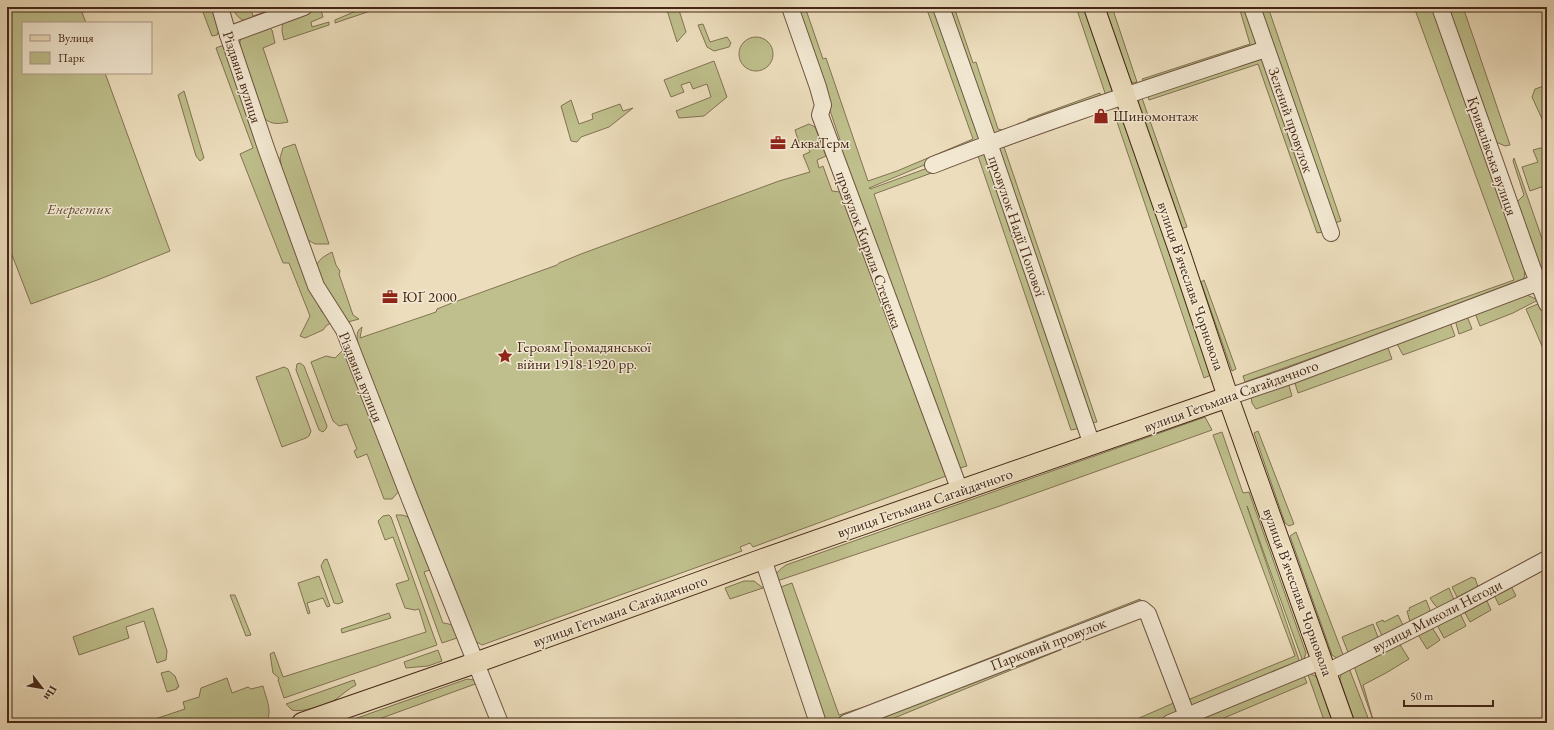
<svg xmlns="http://www.w3.org/2000/svg" width="1554" height="730" viewBox="0 0 1554 730" font-family="'EB Garamond',serif">
<style>
.green{fill:#bebf8c;stroke:#827352}
.lines{fill:none;stroke-linecap:round;stroke-linejoin:round}
.minor-casing{stroke:#6f5440;stroke-width:18}
.major-casing{stroke:#452717;stroke-width:22}
.minor{stroke:#f3e9d3;stroke-width:16}
.major{stroke:#ecddbc;stroke-width:20}
.labels{text-anchor:middle;stroke-width:3;stroke-linejoin:round;paint-order:stroke}
.street-label{font-size:15px;fill:#452717;stroke:#f3e9d3}
.poi-label{font-size:15px;fill:#452717;stroke:#f3e9d3;text-anchor:start}
.park-label{font-size:15px;font-style:italic;fill:#634d34;stroke:#f3e9d3}
</style>
<rect width="100%" height="100%" fill="#ecddbc"/>
<filter id="stains"><feTurbulence type="fractalNoise" baseFrequency=".005" numOctaves="4"/><feColorMatrix values="0 0 0 0 .2 0 0 0 0 .09 0 0 0 0 .02 0 0 0 .5 -.17"/></filter>
<radialGradient id="worn" r=".72"><stop offset=".6" stop-color="#630" stop-opacity="0"/><stop offset="1" stop-color="#630" stop-opacity=".3"/></radialGradient>
<g class="green">
<path d="M7,7H80L86,23H23V73H105L170,251L100,279L31,304L7,242Z"/>
<path d="M201,7H214L219,30L217,35L212,36Z"/>
<path d="M232,7H250L253,16L280,7H291L247,21C238,20 236,14 232,7Z"/>
<path d="M320,7L323,17L311,22L312,27L329,22V25L284,40C282,32 280,26 286,19Z"/>
<path d="M347,7H382L335,23V20L356,11L354,7L348,8Z"/>
<path d="M666,7H678L686,32L677,42Z"/>
<path d="M795,7H805L823,59L826,58L868,181L897,171L973,139L926,7H937L981,136L977,143L869,188L870,189L977,150H985L1081,428L1071,430L978,156L874,194L967,466L960,468L956,466L841,153L842,146Z"/>
<path d="M944,7H954L973,63L976,62L998,129L1002,130L1026,122L1028,119L1100,93L1102,101L992,136Z"/>
<path d="M1076,7H1084L1114,96L1107,99Z"/>
<path d="M1105,7H1112L1137,82L1134,83L1130,81Z"/>
<path d="M1239,7H1248L1258,43L1144,82L1142,79L1250,44Z"/>
<path d="M1256,7H1268L1341,221L1335,223Z"/>
<path d="M1414,7H1434L1525,267L1524,280L1516,285L1245,382L1243,376L1514,280Z"/>
<path d="M1445,7H1463L1510,145L1505,146L1496,142Z"/>
<path d="M703,24L710,42L727,37L731,43L729,47L714,51L707,47L698,25Z"/>
<path d="M270,28L272,30L275,43L263,48L288,122C279,124 271,125 264,118C256,100 234,55 241,38Z"/>
<circle cx="756" cy="54" r="17"/>
<path d="M221,46L224,47L313,294L322,312L332,322L326,326L323,330L305,338L300,336L310,316L289,263H283L240,154L253,148L216,48Z"/>
<path d="M1262,58L1323,232L1317,233L1258,64L1149,100L1147,93Z"/>
<path d="M714,61L727,97L704,116L679,118L676,111L711,97L707,84L693,89L690,82L681,85L684,92L671,97L664,80Z"/>
<path d="M1547,85V119L1543,121L1532,97L1535,89Z"/>
<path d="M184,91L204,158L200,161L196,156L178,95Z"/>
<path d="M1142,98L1187,227L1181,229L1138,105L1139,99Z"/>
<path d="M571,100L579,124L593,119L592,114L620,104L623,111L633,108L609,127L581,137L577,142L571,141L561,106Z"/>
<path d="M1119,105L1211,375L1204,378L1112,107Z"/>
<path d="M1094,114L1004,147L1097,422L1090,423L997,146Z"/>
<path d="M809,124L815,127L826,156L817,160L819,168L823,166L832,191L840,192L845,196L946,476L753,547L750,543L740,547L742,551L482,645L473,640L359,349C358,341 354,332 362,327L360,338L436,312L437,309L452,303L557,265L559,263L581,254L779,181L810,172L803,155L810,152L805,141L799,143L795,130Z"/>
<path d="M295,144L329,244H315L308,240L282,170L280,158L283,148Z"/>
<path d="M1540,148L1547,149V185L1530,191L1522,167L1538,162L1533,150Z"/>
<path d="M1514,158L1547,253V271L1542,270L1537,265L1515,205L1518,201L1524,195L1513,161Z"/>
<path d="M332,252L336,265L340,271L339,274L353,315L359,319L348,322L315,270C318,259 323,257 332,252Z"/>
<path d="M1204,280L1236,369L1232,371L1201,282Z"/>
<path d="M1527,295L1538,300L1513,313L1480,326L1475,313Z"/>
<path d="M1540,303L1547,322V352L1545,353L1526,309Z"/>
<path d="M1467,316L1472,329L1459,334L1455,320Z"/>
<path d="M1450,322L1455,336L1403,355L1396,342Z"/>
<path d="M1387,345L1392,359L1298,393L1294,380Z"/>
<path d="M343,350L400,490L392,499H384L367,454L357,458L354,451L357,449L347,424L339,426L333,421L311,362L326,356L335,358Z"/>
<path d="M300,363L304,366L327,426L326,429L323,432L319,430L296,370L297,364Z"/>
<path d="M284,367L288,369L311,431L309,436L306,438L282,447L256,377Z"/>
<path d="M1288,382L1292,396L1256,409L1252,403L1251,396Z"/>
<path d="M1205,417L1212,430L997,507L774,582C775,573 779,570 786,565Z"/>
<path d="M1258,431L1294,524L1289,526L1285,523L1254,433Z"/>
<path d="M1222,432L1243,493L1249,492L1306,653L1303,662L1247,506L1300,663L1196,707L1189,706L1182,695L1190,699L1295,656L1213,435Z"/>
<path d="M389,515L391,517L437,645L284,698L278,680L279,678L273,673L270,654L274,652L283,677L426,632L419,609L415,610L405,608L396,584L409,580L393,537L385,540L378,521L383,516Z"/>
<path d="M396,515H402L409,517L431,566L430,570L424,572L443,623C454,624 456,628 460,637L442,643Z"/>
<path d="M1296,532L1344,657L1338,659L1332,655L1331,652L1290,536Z"/>
<path d="M327,559L343,602L338,604L334,603L321,566L324,560Z"/>
<path d="M319,576L330,606L327,607L323,598L307,603L310,613L308,614L298,583Z"/>
<path d="M1472,577L1473,578H1475L1479,590L1459,600L1457,597L1452,587Z"/>
<path d="M744,581H754L763,588L730,599L725,588Z"/>
<path d="M792,583L839,715L867,706L1140,599L1142,603L842,721L824,723L778,588Z"/>
<path d="M1510,584L1516,596L1499,605L1493,593Z"/>
<path d="M1449,588L1455,602L1439,609L1434,604L1430,598Z"/>
<path d="M230,595H235L251,635L246,636Z"/>
<path d="M1483,599L1487,601L1491,610L1470,622L1463,609Z"/>
<path d="M1426,600L1430,610L1429,612L1410,622L1407,611L1410,610L1409,608Z"/>
<path d="M153,608L167,651L166,660L157,663L144,621L126,627L129,638L79,655L73,637Z"/>
<path d="M1459,611L1466,626L1444,638L1436,623Z"/>
<path d="M389,613L391,618L342,633L341,629Z"/>
<path d="M1398,615L1403,625L1383,638L1376,623L1383,620L1384,622Z"/>
<path d="M1143,616L882,723H857Z"/>
<path d="M1373,624L1379,640L1349,655L1342,637Z"/>
<path d="M1431,626L1440,640L1427,649L1417,633Z"/>
<path d="M1399,643L1409,659L1386,673L1363,685L1374,723L1354,666Z"/>
<path d="M438,650L442,661L428,666L406,668L404,662Z"/>
<path d="M1349,668L1370,723H1355L1340,680C1340,673 1344,671 1349,668Z"/>
<path d="M169,671L175,676L179,687H177V689L167,692L161,673Z"/>
<path d="M1307,672L1317,677L1333,723H1325Z"/>
<path d="M1303,673L1307,683L1212,723H1183Z"/>
<path d="M227,678L232,693L248,687L251,689L263,686C266,698 273,712 266,723H143L185,709L183,702L199,697L201,688Z"/>
<path d="M467,679L474,680L478,683L368,723H343Z"/>
<path d="M354,680L356,685C348,689 342,695 335,700C326,705 301,713 292,710L286,704Z"/>
<path d="M1178,701L1180,714L1157,723H1128Z"/>
</g>
<g class="lines">
<defs>
<g id="minor">
<path d="M220,7L228,35L266,148L316,286L344,330L410,499L500,723"/>
<path d="M790,7L818,87L823,105L820,115L960,491"/>
<path d="M941,7L989,143L1092,445"/>
<path d="M1252,7L1331,233"/>
<path d="M1440,7L1532,267L1547,304"/>
<path d="M228,35L304,7"/>
<path d="M933,165C1042,122 1154,86 1266,49"/>
<path d="M1228,397L1290,376L1547,279"/>
<path d="M763,559L818,723"/>
<path d="M1327,672L1459,606L1547,559"/>
<path d="M846,723L1142,609L1148,614L1187,716"/>
<path d="M1170,723L1323,660"/>
</g>
<g id="major">
<path d="M1094,7L1181,256L1228,397L1344,723"/>
<path d="M302,723L475,663L763,559L1228,397"/>
</g>
</defs>
<use href="#minor" class="minor-casing"/>
<use href="#major" class="major-casing"/>
<use href="#minor" class="minor"/>
<use href="#major" class="major"/>
</g>
<defs>
<symbol id="shop-bare" viewBox="-9 -9 18 18"><path d="M-5-2.5h2.3a2.7 3.5 0 0 1 5.4 0H5L5.5 6h-11ZM-1.5-2.5h3a1.5 2.3 0 0 0-3 0Z" fill="#8f2418" stroke="#f3e9d3" stroke-width="2.5" paint-order="stroke"/></symbol>
<symbol id="office-bare" viewBox="-9 -9 18 18"><path d="M-6-3h4V-5.5h4V-3h4V5H-6ZM-1-4.5V-3h2v-1.5ZM-6 0V1H6V0Z" fill="#8f2418" stroke="#f3e9d3" stroke-width="2.5" paint-order="stroke"/></symbol>
<symbol id="sight-bare" viewBox="-9 -9 18 18"><path d="M0-6L1.8-2.2L6-1.7L2.9 1.2L3.7 5.4L0 3.3L-3.7 5.4L-2.9 1.2L-6-1.7L-1.8-2.2Z" fill="#8f2418" stroke="#f3e9d3" stroke-width="2.5" paint-order="stroke"/></symbol>
</defs>
<g fill-rule="evenodd">
<use href="#shop-bare" x="1090" y="105" width="22" height="22"/>
<use href="#office-bare" x="767" y="132" width="22" height="22"/>
<use href="#office-bare" x="379" y="286" width="22" height="22"/>
<use href="#sight-bare" x="494" y="345" width="22" height="22"/>
</g>
<g class="labels">
<g class="street-label">
<text transform="translate(242 77) rotate(72)" y="5">Різдвяна вулиця</text>
<text transform="translate(1291 120) rotate(71)" y="5">Зелений провулок</text>
<text transform="translate(1492 156) rotate(71)" y="5">Кривалівська вулиця</text>
<text transform="translate(1017 226) rotate(71)" y="5">провулок Надії Попової</text>
<text transform="translate(869 250) rotate(70)" y="5">провулок Кирила Стеценка</text>
<text transform="translate(1191 286) rotate(71)" y="5">вулиця Вʼячеслава Чорновола</text>
<text transform="translate(361 377) rotate(68)" y="5">Різдвяна вулиця</text>
<text transform="translate(1231 396) rotate(-20)" y="5">вулиця Гетьмана Сагайдачного</text>
<text transform="translate(925 503) rotate(-19)" y="5">вулиця Гетьмана Сагайдачного</text>
<text transform="translate(1298 592) rotate(70)" y="5">вулиця Вʼячеслава Чорновола</text>
<text transform="translate(620 611) rotate(-20)" y="5">вулиця Гетьмана Сагайдачного</text>
<text transform="translate(1437 616) rotate(-27)" y="5">вулиця Миколи Негоди</text>
<text transform="translate(1048 644) rotate(-21)" y="5">Парковий провулок</text>
</g>
<g class="poi-label">
<text x="1113" y="121">Шиномонтаж</text>
<text x="790" y="148">АкваТерм</text>
<text x="402" y="302">ЮҐ 2000</text>
<text x="517" y="352">Героям Громадянської<tspan x="517" dy="17">війни 1918-1920 рр.</tspan></text>
</g>
<g class="park-label">
<text x="79" y="214">Енергетик</text>
</g>
</g>
<rect width="1554" height="730" fill="none" stroke="#ecddbc" stroke-width="24"/>
<rect x="8" y="8" width="1538" height="714" fill="none" stroke="#452717" stroke-width="2"/>
<rect x="12" y="12" width="1530" height="706" fill="none" stroke="#452717"/>
<rect x="22" y="22" width="130" height="52" fill="#f3e9d3" stroke="#ad9b88"/>
<rect x="30" y="35" width="20" height="6" fill="#ecddbc" stroke="#ad9b88"/>
<text x="58" y="42" font-size="12" fill="#452717">Вулиця</text>
<rect x="30" y="52" width="20" height="12" fill="#bebf8c" stroke="#ad9b88"/>
<text x="58" y="62" font-size="12" fill="#452717">Парк</text>
<g transform="translate(42 688) rotate(121)" stroke="#f3e9d3" stroke-width="3" paint-order="stroke">
<path d="M0-3L7 15L0 10L-7 15Z" fill="#452717"/>
<text y="-6" font-size="11" font-weight="bold" text-anchor="middle" fill="#452717">Пн</text>
</g>
<path d="M1404 700v6h89v-6" fill="none" stroke="#452717" stroke-width="2"/>
<text x="1410" y="700" font-size="12" fill="#452717" stroke="#f3e9d3" stroke-width="3" paint-order="stroke">50 m</text>
<rect width="100%" height="100%" filter="url(#stains)"/>
<rect width="100%" height="100%" fill="url(#worn)"/>
</svg>
